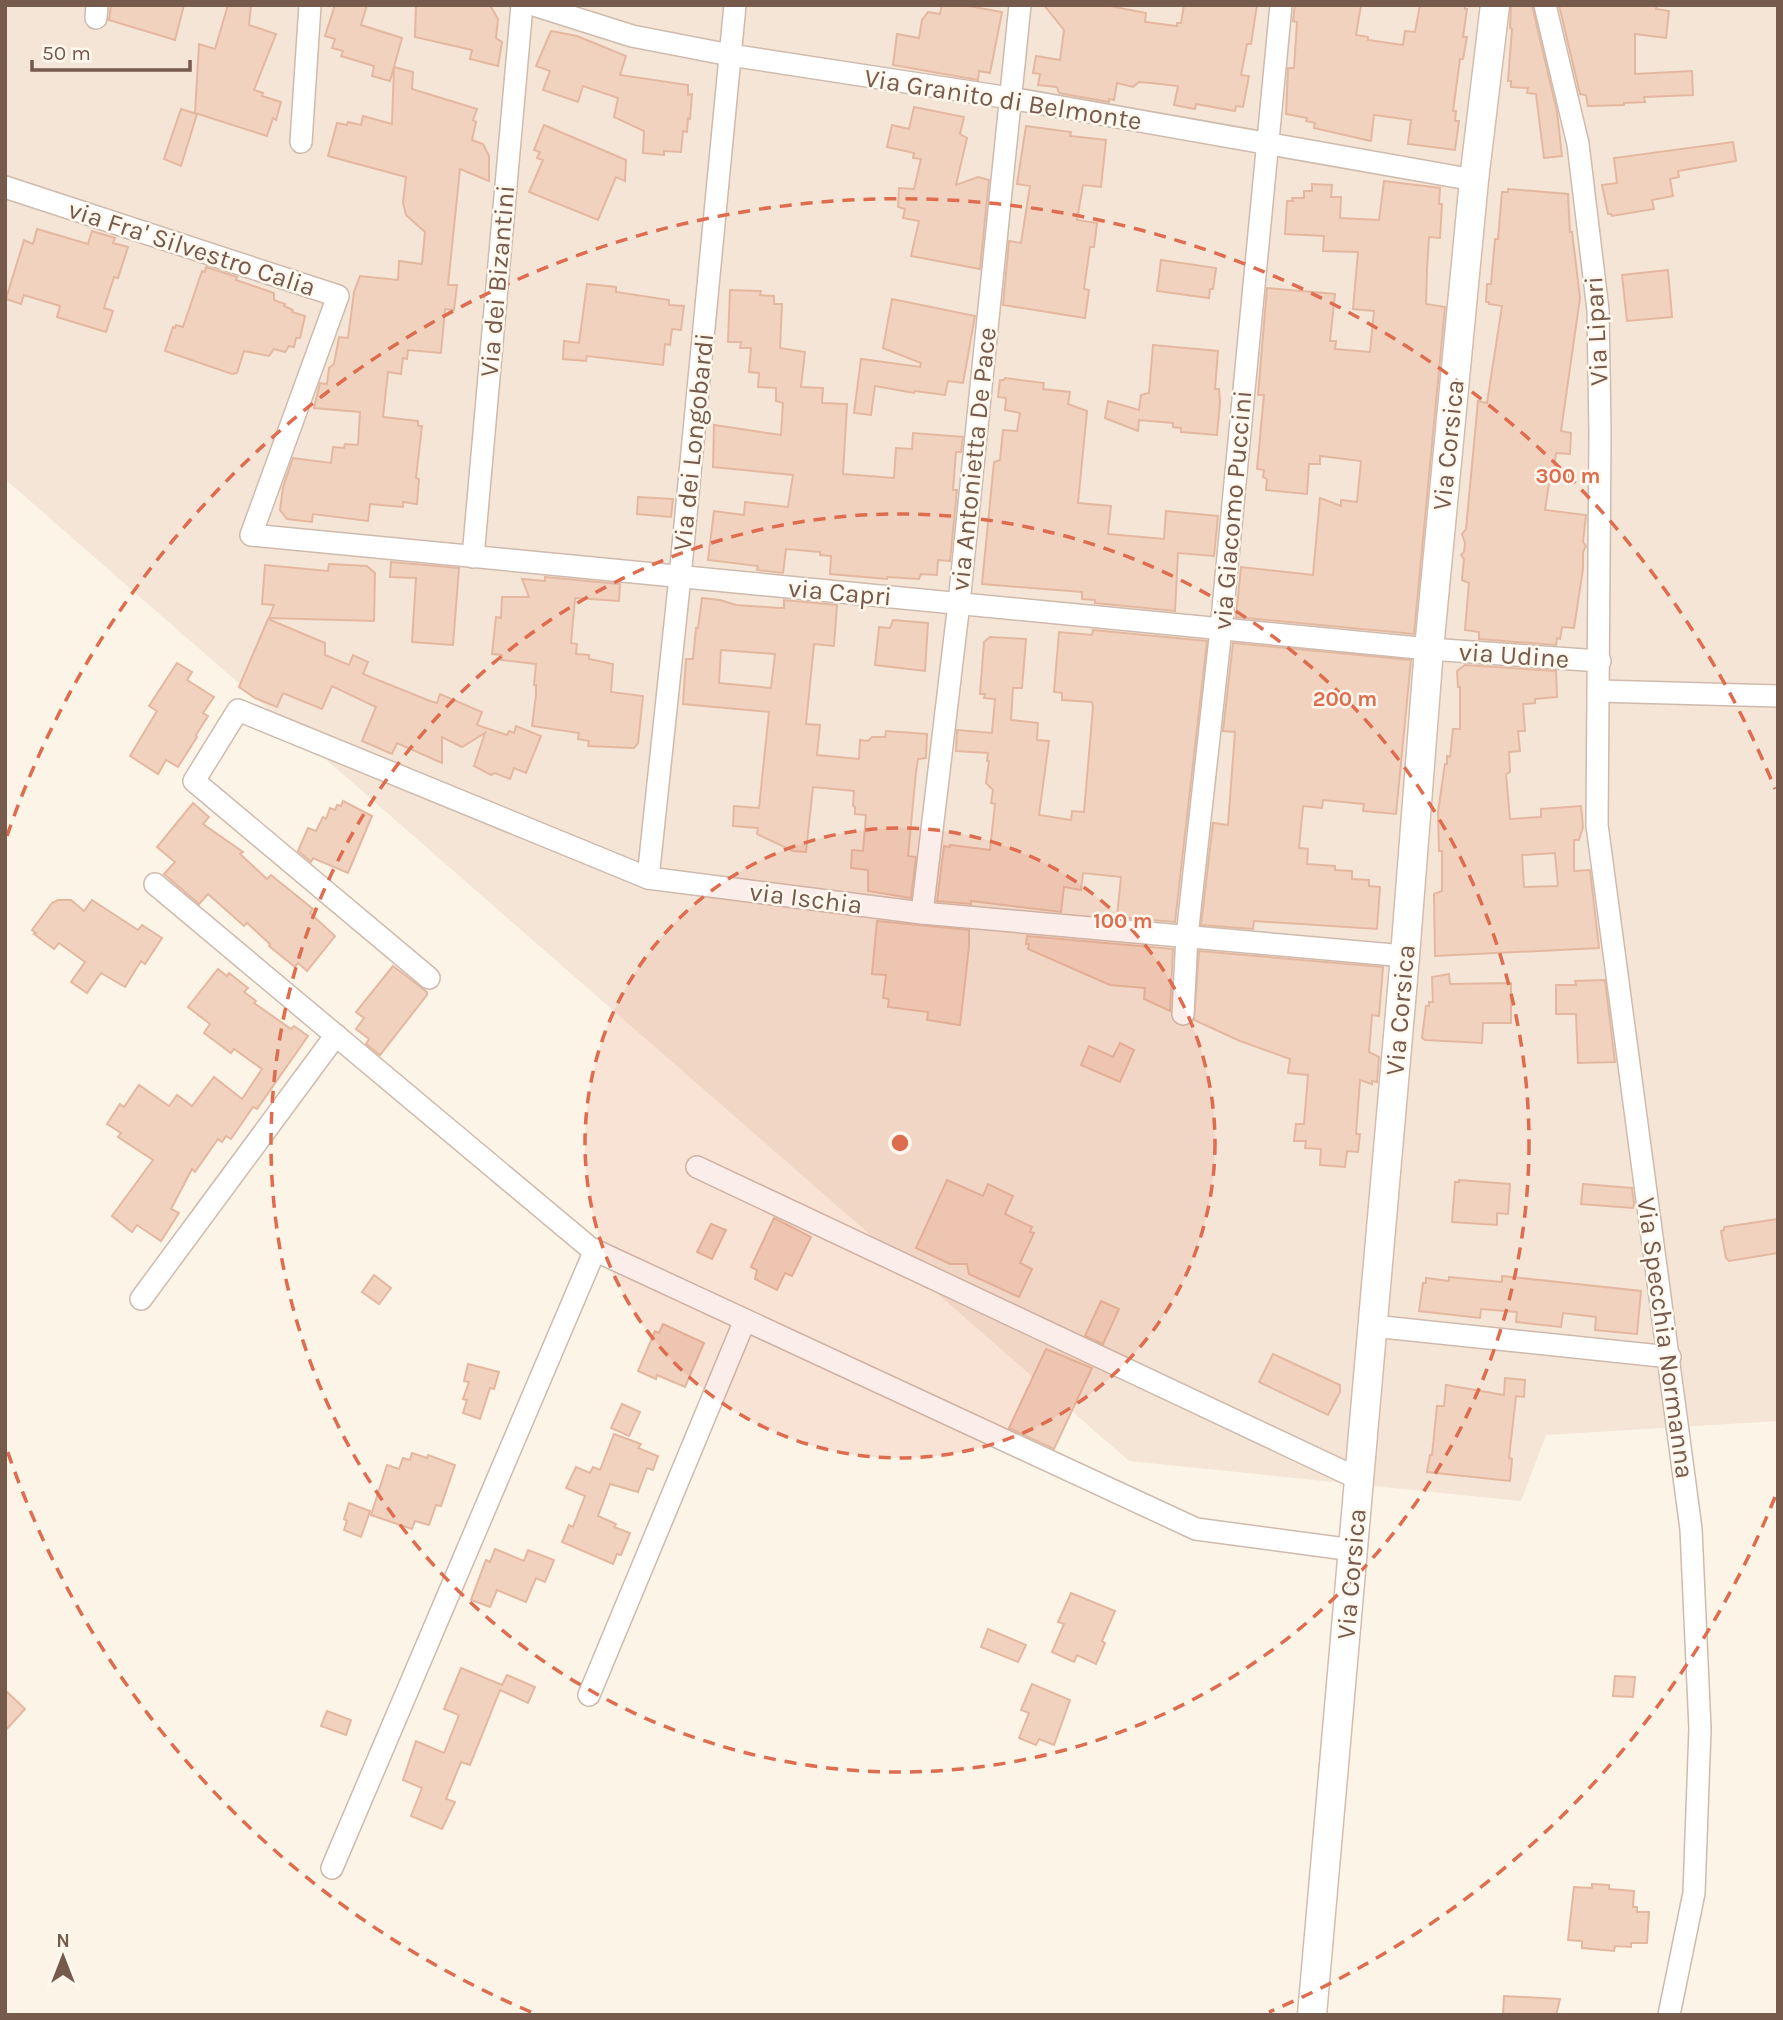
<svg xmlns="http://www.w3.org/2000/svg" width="1783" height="2020" viewBox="0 0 1783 2020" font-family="Karla,sans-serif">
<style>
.residential{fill:#f4e5d6}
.building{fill:#f1d2bf;stroke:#e4b8a0;stroke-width:2;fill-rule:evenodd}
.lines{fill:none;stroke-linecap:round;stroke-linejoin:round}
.minor-casing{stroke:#cebbad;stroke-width:24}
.secondary-casing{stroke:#d3bdae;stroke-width:31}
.minor{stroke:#fff;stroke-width:21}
.secondary{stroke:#fff;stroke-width:28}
.ring{fill:none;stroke:#de6c4f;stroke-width:3.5;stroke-dasharray:12 9}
.labels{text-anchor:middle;stroke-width:5;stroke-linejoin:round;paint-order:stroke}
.street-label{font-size:26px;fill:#765a4c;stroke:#fff8ee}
.centre{fill:#de6c4f;stroke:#fff8ee;stroke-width:3.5}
.ring-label{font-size:21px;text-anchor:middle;font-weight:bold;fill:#de6c4f;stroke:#fff8ee;stroke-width:5;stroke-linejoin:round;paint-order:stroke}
</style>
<rect width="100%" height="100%" fill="#fcf4e7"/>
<path class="residential" d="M5,5H1778V1421L1546,1435L1521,1501L1129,1461L5,479Z"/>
<g class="building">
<path d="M111,5H184L175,40L109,20Z"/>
<path d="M228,5H251L249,25L276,34L254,90L263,93L262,96L281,102L276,120L273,118L267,136L195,113L199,44L215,49Z"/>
<path d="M335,5H367L361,25L402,38L390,81L372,76L374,66L341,56L343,51L332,48L335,39L325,36Z"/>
<path d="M416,5H490L498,19L496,38L502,42L498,66L470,59L472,50L415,37Z"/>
<path d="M942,5H963L1002,12L990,73L979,71L978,80L893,65L897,34L919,38L922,20L928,12L940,14Z"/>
<path d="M1044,5H1105L1146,13L1145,22L1177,26V23H1181L1184,5H1257L1251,44H1247L1241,75L1249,76L1243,107L1236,106L1235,111L1196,104L1195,109L1174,105L1178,86L1151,83L1139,82L1133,87L1117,83L1114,100L1109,99V102L1059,93L1057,87L1038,85L1040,74L1033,73L1036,56L1060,60L1064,30Z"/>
<path d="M1295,5H1361L1356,35L1368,37V40L1403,45L1405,31L1415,32L1420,5H1465V9H1467L1463,37H1467L1463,59H1460L1453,111H1456L1455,121H1459L1455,150L1408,144L1411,120L1374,115L1371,141L1314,128L1315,123L1306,121L1307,118L1286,114L1288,68H1294L1297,22L1293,21Z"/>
<path d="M1511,5H1532L1557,112L1562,156L1544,158L1536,94L1527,93L1528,88L1511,87V81H1508L1512,29L1510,28Z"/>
<path d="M1559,5H1657L1656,9L1669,11L1666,38L1635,34V74L1692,71L1693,95L1644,97L1645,102L1624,103V105L1588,106L1586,95L1580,94Z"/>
<path d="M551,31L577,36L626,56L620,75L688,85V95L692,94L690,119L688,118L687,132L683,131L681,152L664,151V155L643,153L644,131L614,117L618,98L583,86L578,102L543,90L550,71L536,66Z"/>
<path d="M394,67L413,72L412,89L477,109L473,120L476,122L472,140L483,144L489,156V181L460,169L448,285H457L454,310L445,309L441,353L408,350L407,359L403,358L401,374L388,372L383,417L418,421V426H422L416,478L419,479L417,504L403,502V507L370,504L368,521L313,514L312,522L287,519L280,510L283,487L293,458L331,463L333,447L344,448L345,444L358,445L360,412L314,408L320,383L327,384L329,368L334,364L339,337L348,338L354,292L360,276L398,280L399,261L422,264L425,232L406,215L403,203L406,177L328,156L337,123L347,125L348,122L361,125L363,116L392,124Z"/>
<path d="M914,107L964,117L960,134L967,138L956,185L978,177L989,180L980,269L911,256L919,221L903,218L905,209L898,207L899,188L914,189L921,159L913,158L914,153L887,147L892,125L909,129Z"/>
<path d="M181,109L197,114L181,166L164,159Z"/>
<path d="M544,125L626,160L625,181L616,177L598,220L529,192L543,160L537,158L540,152L534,150Z"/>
<path d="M1026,126L1071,132L1070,136L1106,140L1101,187L1083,185L1077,220L1097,223L1094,247H1090L1084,289L1089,290L1085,318L1003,305L1009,241L1021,243L1030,186L1017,184Z"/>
<path d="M1733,142L1736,161L1678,171L1679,177L1670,179L1673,196L1652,200L1654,209L1612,216L1611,214H1608L1602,185L1617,183L1614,158Z"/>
<path d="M1384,181L1440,188L1439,204H1442L1440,238L1429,237L1427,269L1426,304L1445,307L1414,634L1236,617L1241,567L1313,575L1320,498L1341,506V500L1357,502L1361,461L1320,456V464H1309L1307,494L1266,490L1267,479L1263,477L1264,470L1257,469L1264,395H1258L1267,288L1335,294L1330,341H1336L1335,349L1370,352L1374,311L1353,309L1358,252L1323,251L1324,236L1285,234L1287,201H1293L1292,198H1304V191H1312V184L1332,185L1331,197H1341L1340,218L1379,220Z"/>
<path d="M1508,189L1568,194L1570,232H1572L1580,298L1561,431L1571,433L1570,454L1556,453L1554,470H1551L1545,510L1586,515L1583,542L1586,546L1583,552V569L1574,628L1562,627L1560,639L1557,638L1556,645L1479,639V632L1465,630L1469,583L1462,580L1464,559L1461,555L1464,552L1465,543L1462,534L1466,529L1478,401L1487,403L1502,306L1489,304V302H1486L1487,284H1491L1495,239H1498L1502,192H1508Z"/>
<path d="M37,229L88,244L92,231L115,238L113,243L128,247L118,278L114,277L104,308L113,311L106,332L57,317L60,306L24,295L21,304L6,299L24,240L33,244Z"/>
<path d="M1161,260L1216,268L1213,289H1210L1209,298L1157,291Z"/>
<path d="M206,267L237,277L236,280L274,293V300L285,304L284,306L293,310L292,312L305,316L300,338H296L294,347L289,346L285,352L274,349L269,356L244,351L237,373L232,374L165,351L173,327L175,328L176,325L183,327L202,271L205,272Z"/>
<path d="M1668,270L1672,317L1627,321L1622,275Z"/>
<path d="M587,284L616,287V292L669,300V305L684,306L681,330L672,329L670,345L665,344L663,365L587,356L586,361L563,359L564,341L579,343Z"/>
<path d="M730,290L761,291L760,295L774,296V304H782L780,348L805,352L801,387L823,388L822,403L847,404L843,474L894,478L896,448L912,449L913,433L963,437L961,452H956L953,490H957L950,561L938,560L937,575L921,574L919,579L887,577V579L830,574L831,556L820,555V552L786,549L783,573L757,570L758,566L708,560L714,511L744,515L745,502L788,507L793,475L713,467L714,425L781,435L783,403L776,401V388L758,387L759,373L749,372L751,348H740L741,342H728Z"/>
<path d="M892,299L975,316L963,383L948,381L945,395L915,391L914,393L875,386L871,415L854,413L861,359L920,367L921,363L883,348Z"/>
<path d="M1153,345L1218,351L1215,389H1219L1220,402L1217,435L1181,432V428L1173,427V423L1139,420L1138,431L1105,418L1108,401L1139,410L1141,395L1149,393Z"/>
<path d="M1005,378L1044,383L1043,389L1070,392L1068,404L1087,411L1078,503L1111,506L1108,534L1164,539L1166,511L1218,516L1214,556L1178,553L1175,611L1095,603V600L1082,599V592L982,584L994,462L1000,460L1003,430L1017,431L1020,413L1005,410L1006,398L998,397L1000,380H1004Z"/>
<path d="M638,497L673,499L671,517L637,514Z"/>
<path d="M391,562L459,568L453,645L412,642L416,578L390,577Z"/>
<path d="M329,564L367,566L375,573L374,621L269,618L274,605L262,604L265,565L328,571Z"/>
<path d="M545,577L620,584L619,601L575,598L571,643L577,644L576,654L589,655V659L613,664L611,692L643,696L638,743L634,748L588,746L589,741L578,739L579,733L532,726L536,695V685H534L536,664L501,660L502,655L492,654L496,617L501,618L502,597H529L522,579L545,581Z"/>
<path d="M702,598L720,600L736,605L779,608H784V600L837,605L834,646L814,644L806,724L820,725L817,755L859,759L860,740L868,741L872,737H885L886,731L927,734L926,758L918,759L916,772L908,856L916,857L911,898L868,891V870L851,868L852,850L863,851L866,815L855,814V807L853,806L854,791L813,787L806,852L793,851L757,834L758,828L733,826L734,806L759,808L769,712L683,704L686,659H693L696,628H698ZM721,650L775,654L771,688L719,683Z"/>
<path d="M268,619L325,643V655L349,665L353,655L368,662L363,674L430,701L437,703L440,694L482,712L477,725L507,735L509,731L514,733L516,726L541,736L526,773L514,768L510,779L495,773L491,775L474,766L485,733L462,747L442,737V763L397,743L392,754L362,741L376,707L332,686L322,709L283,693L277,707L255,698L239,687Z"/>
<path d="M893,620L928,623L925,671L875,665L879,627L890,628Z"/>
<path d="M1093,630L1207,641L1175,922L1117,917L1121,877L1083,873L1081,890L1064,887L1061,912L971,901V904L937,901L944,846L950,847V845L990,850L995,804L991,803L993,790L986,783L989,761H987L988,753L956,751L957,730L992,733L995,699L984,698L985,694H980L984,642L990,637L1026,639L1022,688H1013L1011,720L1038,723L1037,740L1049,741L1039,815L1071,820L1072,811L1084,812L1093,707L1092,702L1062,700V693L1054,692L1059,632L1092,635Z"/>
<path d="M1233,643L1411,660L1396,814L1363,811L1364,804L1323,800L1322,808L1303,806L1299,848L1308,849L1307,864L1335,866V870L1352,871V879L1369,880V886L1380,887L1377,929L1254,921L1253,929L1201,925L1213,823L1228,825L1235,732L1223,731Z"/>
<path d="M177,663L192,672L187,680L214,697L203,713L208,716L196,735L197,737L178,767L166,760L158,774L130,756L157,711L149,706Z"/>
<path d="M1465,665L1556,671L1557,697L1535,699V703L1523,704L1525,731H1518L1520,751L1509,752L1510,772L1506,774L1510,819L1541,817V809L1581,806L1583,827L1579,840H1574V871L1590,870L1599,948L1435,956L1434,894L1442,891V851H1439L1438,812L1445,764H1447V756L1450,757L1453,729H1460V687H1458L1457,671ZM1555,853L1558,886L1524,887L1522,855Z"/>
<path d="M343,801L372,816L348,873L313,858L311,862L298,851L308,828L316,831L323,817L326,819L330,808L335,810L337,805L341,806Z"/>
<path d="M193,803L209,817L203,824L243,852L240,854L267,879L271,875L313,909L310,913L335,936L307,971L298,963L295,967L269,946L270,944L247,923L244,926L208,894L199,904L164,874L175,862L157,847Z"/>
<path d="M58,900H71L84,911L92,900L138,930L142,925L162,938L145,964L141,961L125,987L101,973L87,993L71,982L85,962L59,943L54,949L34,934L36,933L32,930L52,903Z"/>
<path d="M877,921L969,930V947L960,1025L927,1020L928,1012L888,1007L889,999L883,998L886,975L872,974Z"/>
<path d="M1027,936L1173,949L1170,1011L1144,999L1145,988L1110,985L1028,949L1029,944H1026Z"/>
<path d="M1199,951L1383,967L1379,1016L1372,1015L1369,1052L1379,1057L1377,1082L1372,1081V1084L1360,1080L1356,1134H1360L1358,1152L1347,1151L1345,1167L1320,1165L1321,1149L1305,1148L1306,1141H1294L1296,1124H1304L1308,1075L1288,1073L1290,1059L1240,1041L1194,1020Z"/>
<path d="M393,966L427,992V995L380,1055L366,1044L369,1039L356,1029L364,1018L356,1012Z"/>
<path d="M218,969L227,976L229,973L248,988L244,992L256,1001L254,1003L291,1029L294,1026L308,1036L257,1109L253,1107L231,1139L226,1136L222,1142L218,1139L195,1172L192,1169L171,1209L179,1213L161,1241L137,1225L132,1232L112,1216L153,1160L118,1137L121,1133L107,1124L120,1104L124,1107L139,1085L169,1106L177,1095L192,1106L214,1077L242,1099L262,1069L234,1049L231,1053L204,1033L210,1024L188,1007Z"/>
<path d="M1449,974L1450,984L1511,983V1023H1483L1482,1043L1425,1040L1422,1038L1426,1006H1429V1002H1433L1432,977Z"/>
<path d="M1605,980L1615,1062L1578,1063L1576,1014H1556V985H1576L1575,981Z"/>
<path d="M1120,1043L1134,1050L1120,1082L1081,1065L1089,1046L1113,1057Z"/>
<path d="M947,1180L983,1196L988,1184L1013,1196L1005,1214L1032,1227L1030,1232L1034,1233L1020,1263L1032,1269L1019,1297L969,1274L967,1264H950L916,1248Z"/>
<path d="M1459,1180L1510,1184L1508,1214L1497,1213V1225L1452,1222L1455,1182H1459Z"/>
<path d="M1583,1184L1632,1188L1634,1204L1633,1208L1581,1204Z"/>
<path d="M774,1218L811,1237L792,1276L785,1273L777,1290L755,1279L757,1270L751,1267Z"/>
<path d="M1778,1219V1253L1729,1261L1726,1258L1721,1231L1724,1230V1227Z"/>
<path d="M711,1224L726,1230L712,1259L697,1252Z"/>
<path d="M374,1275L391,1288L379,1304L362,1292Z"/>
<path d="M1502,1276L1641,1291L1637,1334L1595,1330L1596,1317L1563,1313L1561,1327L1516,1322L1517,1312L1481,1309L1480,1318L1419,1311L1423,1283H1426V1278L1449,1281V1277L1502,1282Z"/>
<path d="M1101,1301L1119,1309L1103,1344L1085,1336Z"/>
<path d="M663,1324L704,1343L685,1387L657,1375L656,1379L638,1371L655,1331L659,1333Z"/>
<path d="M1046,1349L1092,1368L1054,1449L1009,1428Z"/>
<path d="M1273,1354L1340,1385V1392L1328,1415L1259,1382Z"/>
<path d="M468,1364L499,1372L494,1389L490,1388L480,1419L463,1413L467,1400L463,1399L469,1382L464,1381Z"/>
<path d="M1505,1378L1525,1380L1524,1397L1516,1396L1509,1458L1512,1459L1510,1481L1427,1472L1430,1455H1432L1437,1406H1444L1446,1385L1504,1395Z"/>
<path d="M622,1404L640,1412L629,1436L611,1428Z"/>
<path d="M614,1434L641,1444L638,1448L658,1456L653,1470L647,1468L638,1492L610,1484L598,1516L616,1524L614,1527L630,1533L621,1555L617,1554L613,1564L562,1542L569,1525L573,1527L585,1496L566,1488L576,1467L590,1473L593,1467L600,1470Z"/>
<path d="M412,1453L427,1458L428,1455L455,1465L441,1506L436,1505L429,1525L415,1521L412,1529L371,1515L387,1465L399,1469L403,1458L410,1460Z"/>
<path d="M349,1503L370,1511L361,1537L344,1530L347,1521L344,1519Z"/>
<path d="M495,1549L524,1561L528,1550L554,1560L545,1582L536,1578L526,1602L497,1590L490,1607L471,1600L486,1560L490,1562Z"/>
<path d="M1071,1593L1115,1611L1102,1641L1105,1643L1096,1664L1077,1655L1074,1662L1052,1652L1064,1624L1058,1622Z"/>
<path d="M988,1629L1026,1645L1018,1662L981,1647Z"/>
<path d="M461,1668L502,1685L507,1675L535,1687L528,1703L500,1690L470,1765L461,1762L446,1799L455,1802L442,1829L411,1816L422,1788L403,1780L416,1741L444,1753L459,1715L444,1709Z"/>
<path d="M1615,1676L1635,1677L1633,1697L1613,1696Z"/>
<path d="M1032,1684L1070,1700L1054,1745L1039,1739L1036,1745L1019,1738L1029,1713L1021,1710Z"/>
<path d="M5,1690L25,1709L5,1731Z"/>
<path d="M327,1711L351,1720L346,1735L321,1726Z"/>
<path d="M1592,1884L1609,1885V1889L1634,1891L1633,1907H1637V1912H1649L1647,1943H1631V1947L1615,1946L1614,1951L1582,1948V1941L1568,1940L1574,1887L1592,1888Z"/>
<path d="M1504,1996L1560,1999L1556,2015H1503Z"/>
</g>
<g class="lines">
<defs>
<g id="minor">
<path d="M534,5L632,36L730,55L1010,98L1474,180"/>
<path d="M1545,5L1578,144L1598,310L1600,432L1597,825L1691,1529L1700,1729L1694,1893L1669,2015"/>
<path d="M96,18L97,5"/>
<path d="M301,142L310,5"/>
<path d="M5,187L338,296L251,535L1429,649L1600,661"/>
<path d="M473,557L522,5"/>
<path d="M1599,691L1778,696"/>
<path d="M648,878L680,577L735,5"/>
<path d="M155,884L590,1248L1196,1529L1353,1550"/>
<path d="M922,913L959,603L1020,5"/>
<path d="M429,978L194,781L238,710L648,878L922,913L1405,956"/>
<path d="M1183,1014L1187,936L1221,629L1281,5"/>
<path d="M697,1167L1359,1479"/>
<path d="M141,1299L336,1035"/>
<path d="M1373,1326L1670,1357"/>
<path d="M589,1695L745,1320"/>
<path d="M332,1868L595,1250"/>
</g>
<path id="secondary" d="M1312,2015L1405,956L1429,649L1474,180L1495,5"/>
</defs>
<use href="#minor" class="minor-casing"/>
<use href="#secondary" class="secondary-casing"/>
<use href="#minor" class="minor"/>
<use href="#secondary" class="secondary"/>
</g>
<circle cx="900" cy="1143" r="315" fill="#de6c4f" fill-opacity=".12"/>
<g class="ring">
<circle cx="900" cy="1143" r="315"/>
<circle cx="900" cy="1143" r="629"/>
<path d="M1775 1497A944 944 0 0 1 1269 2012M531 2012A944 944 0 0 1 7 1450M7 836A944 944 0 0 1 1775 789"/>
</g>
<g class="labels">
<g class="street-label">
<text transform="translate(1003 99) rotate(9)" y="9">Via Granito di Belmonte</text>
<text transform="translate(192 248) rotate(18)" y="9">via Fra' Silvestro Calia</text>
<text transform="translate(497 281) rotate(-85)" y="9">Via dei Bizantini</text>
<text transform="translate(1596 331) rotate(-93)" y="9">Via Lipari</text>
<text transform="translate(693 442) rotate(-84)" y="9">Via dei Longobardi</text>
<text transform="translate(1448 445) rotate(-84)" y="9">Via Corsica</text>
<text transform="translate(973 459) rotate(-84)" y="9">via Antonietta De Pace</text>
<text transform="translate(1232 510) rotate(-85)" y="9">via Giacomo Puccini</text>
<text transform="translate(840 592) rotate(5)" y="9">via Capri</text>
<text transform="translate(1514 655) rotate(4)" y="9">via Udine</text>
<text transform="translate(806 898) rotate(7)" y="9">via Ischia</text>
<text transform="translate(1400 1010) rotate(-85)" y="9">Via Corsica</text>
<text transform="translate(1666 1338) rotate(82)" y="9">Via Specchia Normanna</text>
<text transform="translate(1351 1574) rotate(-85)" y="9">Via Corsica</text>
</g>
</g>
<circle cx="900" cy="1143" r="10" class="centre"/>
<g class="ring-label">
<text x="1568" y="483">300 m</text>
<text x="1345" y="706">200 m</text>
<text x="1123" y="928">100 m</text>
</g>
<rect width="1783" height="2020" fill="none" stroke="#765a4c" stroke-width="14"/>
<g transform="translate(63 1957)" stroke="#fff8ee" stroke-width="5" paint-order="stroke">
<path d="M0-5L12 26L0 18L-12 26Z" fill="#765a4c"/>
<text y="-10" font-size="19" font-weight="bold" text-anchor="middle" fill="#765a4c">N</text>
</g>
<path d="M32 60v10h158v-10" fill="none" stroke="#765a4c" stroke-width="3.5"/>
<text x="42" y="60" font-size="21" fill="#765a4c" stroke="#fff8ee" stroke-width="5" paint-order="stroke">50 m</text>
</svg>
